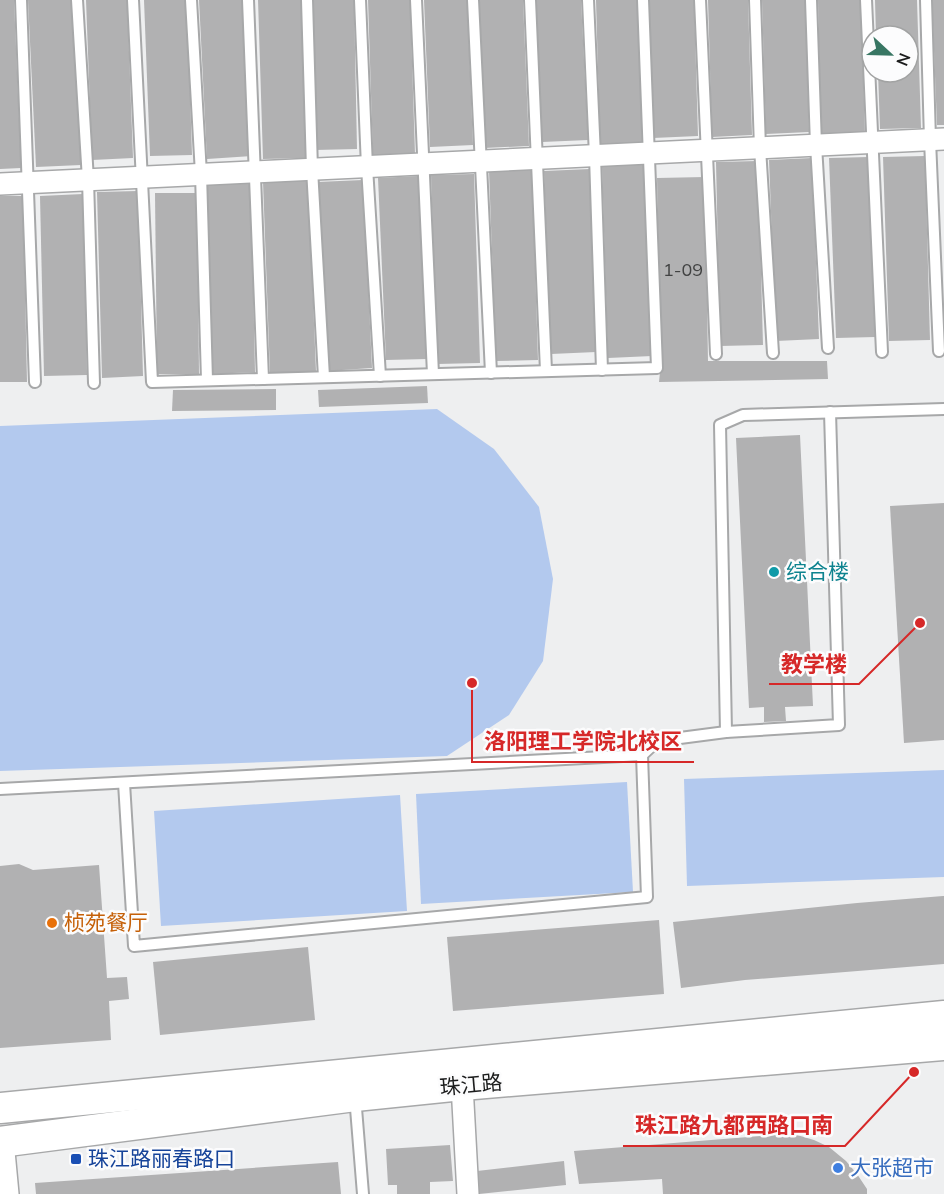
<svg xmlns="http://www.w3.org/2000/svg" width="944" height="1194" viewBox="0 0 944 1194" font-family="Mulish,'Noto Sans SC',sans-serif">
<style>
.green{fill:#b3c9ee}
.building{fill:#b1b1b2}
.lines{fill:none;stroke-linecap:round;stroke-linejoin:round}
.service-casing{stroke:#a7a8a9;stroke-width:14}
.minor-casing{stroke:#a7a8a9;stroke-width:24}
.secondary-casing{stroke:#a7a8a9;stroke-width:33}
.service{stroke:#fff;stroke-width:10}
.minor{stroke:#fff;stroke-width:21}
.secondary{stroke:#fff;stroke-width:30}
.culture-dot{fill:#0f9aa8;stroke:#fcfcfd;stroke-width:2}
.food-dot{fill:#e8710a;stroke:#fcfcfd;stroke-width:2}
.transit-dot{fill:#1a4fb4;stroke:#fcfcfd;stroke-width:2}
.shop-dot{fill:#3f7fe0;stroke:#fcfcfd;stroke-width:2}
.labels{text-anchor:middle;stroke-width:5;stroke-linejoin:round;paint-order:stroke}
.number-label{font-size:18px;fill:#414242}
.culture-label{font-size:21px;fill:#0d838f;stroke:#fcfcfd;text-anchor:start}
.food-label{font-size:21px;fill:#c56008;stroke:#fcfcfd;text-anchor:start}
.street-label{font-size:21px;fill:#1c1d1d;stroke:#fcfcfd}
.transit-label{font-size:21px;fill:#164399;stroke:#fcfcfd;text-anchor:start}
.shop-label{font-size:21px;fill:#366cbe;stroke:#fcfcfd;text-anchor:start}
.leader{fill:none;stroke:#d62828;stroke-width:2}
.callout-dot{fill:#d62828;stroke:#fcfcfd;stroke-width:2}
.callout-label{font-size:22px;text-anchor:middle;font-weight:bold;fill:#d62828;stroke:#fcfcfd;stroke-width:5;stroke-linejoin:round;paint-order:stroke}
</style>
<rect width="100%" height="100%" fill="#eeeff0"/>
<g class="green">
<path d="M437,409L494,449L539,507L553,579L543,661L509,715L447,756L0,771V426Z"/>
<path d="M944,770V877L687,886L684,779Z"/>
<path d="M627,782L633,892L421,904L416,794Z"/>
<path d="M400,795L407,911L161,926L154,811Z"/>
</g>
<g class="building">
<path d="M0,0H14L21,168L0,169Z"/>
<path d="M28,0H73L81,165L36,167Z"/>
<path d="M86,0H127L133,158L92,160Z"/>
<path d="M144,0H187L192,155L150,156Z"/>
<path d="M199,0H244L252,156L207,159Z"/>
<path d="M258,0H302L307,158L263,159Z"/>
<path d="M312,0H354L357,149L315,150Z"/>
<path d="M368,0H410L415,154L373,156Z"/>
<path d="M424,0H467L473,145L430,147Z"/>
<path d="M477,0H523L529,146L484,148Z"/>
<path d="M536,0H581L588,140L542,142Z"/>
<path d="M596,0H638L642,143L600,144Z"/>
<path d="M648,0H694L698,136L653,138Z"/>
<path d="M708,0H748L752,135L712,137Z"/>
<path d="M762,0H805L809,132L766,134Z"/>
<path d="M818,0H861L865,135L821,137Z"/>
<path d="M875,0H917L921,128L880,129L878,72H908V36H876Z"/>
<path d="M932,0H944V125H937Z"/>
<path d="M925,156L930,340L889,341L883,157Z"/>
<path d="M869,157L875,337L836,338L829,158Z"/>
<path d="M812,158L819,339L776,341L769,160Z"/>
<path d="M758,161L763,345L720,346L716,162Z"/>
<path d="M645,164L652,356L608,358L602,166Z"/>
<path d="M590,169L596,352L551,354L544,171Z"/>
<path d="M532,170L538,360L496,361L489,171Z"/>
<path d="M474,174L480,363L437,364L431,175Z"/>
<path d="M418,176L427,359L386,360L378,178Z"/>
<path d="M705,177L708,361H827L828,379L659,382L661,362L657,178Z"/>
<path d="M308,180L316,371L270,373L263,182Z"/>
<path d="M363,180L372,368L327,371L317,182Z"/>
<path d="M251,183L255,372L210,374L207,184Z"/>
<path d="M138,191L143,376L102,378L97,192Z"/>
<path d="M155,193H197L199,374H157Z"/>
<path d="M83,194L87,375L44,376L40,196Z"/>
<path d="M0,196H23L27,382H0Z"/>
<path d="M427,386L428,403L319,407L318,390Z"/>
<path d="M276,389V410L172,411L173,390Z"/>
<path d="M800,435L813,706L785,707L786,721L764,722V707L749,708L736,438Z"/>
<path d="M944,503V740L904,743L890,506Z"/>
<path d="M19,864L33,870L99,865L107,978L127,977L129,999L109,1001L111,1040L0,1048V866Z"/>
<path d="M943,896H944V964L745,980L681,988L673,922L857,903Z"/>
<path d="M659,920L664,994L453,1011L447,937Z"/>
<path d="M308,947L315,1020L160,1035L153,962Z"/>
<path d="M773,1135H797L814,1140L829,1147L846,1161L857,1174L867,1189V1194H663L662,1179L579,1184L574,1151Z"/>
<path d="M450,1145L453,1181L430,1182V1194H397V1185H388L386,1149Z"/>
<path d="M564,1161L566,1185L479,1194L477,1171Z"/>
<path d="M338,1162L341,1194H36L35,1183Z"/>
</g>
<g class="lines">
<defs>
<g id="service">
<path d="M21,0L35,382"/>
<path d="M77,0L88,180L94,383"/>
<path d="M133,0L152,382L657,368L643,0"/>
<path d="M191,0L201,174L207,380"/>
<path d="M248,0L263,379"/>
<path d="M307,0L312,169L324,377"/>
<path d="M360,0L367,167L380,376"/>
<path d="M416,0L433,374"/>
<path d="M473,0L491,373"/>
<path d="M530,0L546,371"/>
<path d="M588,0L595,156L602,370"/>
<path d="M700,0L716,354"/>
<path d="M755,0L760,148L773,353"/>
<path d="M811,0L816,145L828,348"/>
<path d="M866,0L882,352"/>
<path d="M926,0L930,140L939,351"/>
<path d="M726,732L720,425L743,415L944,409"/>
<path d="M124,783L134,946L647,897L642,755"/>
<path d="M0,789L642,755L657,741L726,732L839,725L830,412"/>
<path d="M355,1096L363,1194"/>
</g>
<g id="minor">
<path d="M0,184L944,139"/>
<path d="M462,1085L468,1194"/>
<path d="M3,1141L8,1194"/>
</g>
<g id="secondary">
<path d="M0,1108L944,1016"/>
<path d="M0,1142L355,1096L462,1085L944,1045"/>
</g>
</defs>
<use href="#service" class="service-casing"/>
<use href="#minor" class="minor-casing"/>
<use href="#secondary" class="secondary-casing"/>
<use href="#service" class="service"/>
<use href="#minor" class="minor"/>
<use href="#secondary" class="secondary"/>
</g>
<circle class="culture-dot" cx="774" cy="572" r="6"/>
<circle class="food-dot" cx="52" cy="923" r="6"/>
<rect class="transit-dot" x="70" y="1153" width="12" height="12" rx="3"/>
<circle class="shop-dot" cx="838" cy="1168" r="6"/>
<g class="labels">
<g class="number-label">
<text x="683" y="276">1-09</text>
</g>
<g class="culture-label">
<text x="786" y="579">综合楼</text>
</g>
<g class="food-label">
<text x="64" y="930">桢苑餐厅</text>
</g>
<g class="street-label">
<text transform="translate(471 1085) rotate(-5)" y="7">珠江路</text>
</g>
<g class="transit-label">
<text x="88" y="1166">珠江路丽春路口</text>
</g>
<g class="shop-label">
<text x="850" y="1175">大张超市</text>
</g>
</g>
<path class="leader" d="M920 623L859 684H769M472 683L472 762H694M914 1072L845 1146H623"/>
<g class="callout-dot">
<circle cx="920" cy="623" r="6"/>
<circle cx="472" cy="683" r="6"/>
<circle cx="914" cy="1072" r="6"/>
</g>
<g class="callout-label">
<text x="814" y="672">教学楼</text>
<text x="583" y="749">洛阳理工学院北校区</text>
<text x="734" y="1133">珠江路九都西路口南</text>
</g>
<g transform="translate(890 54) rotate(112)"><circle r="28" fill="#fcfcfd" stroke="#a2a3a3" stroke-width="1.5"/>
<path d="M0-4.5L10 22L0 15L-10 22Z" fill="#387663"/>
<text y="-9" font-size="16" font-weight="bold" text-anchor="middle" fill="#1c1d1d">N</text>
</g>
</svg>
